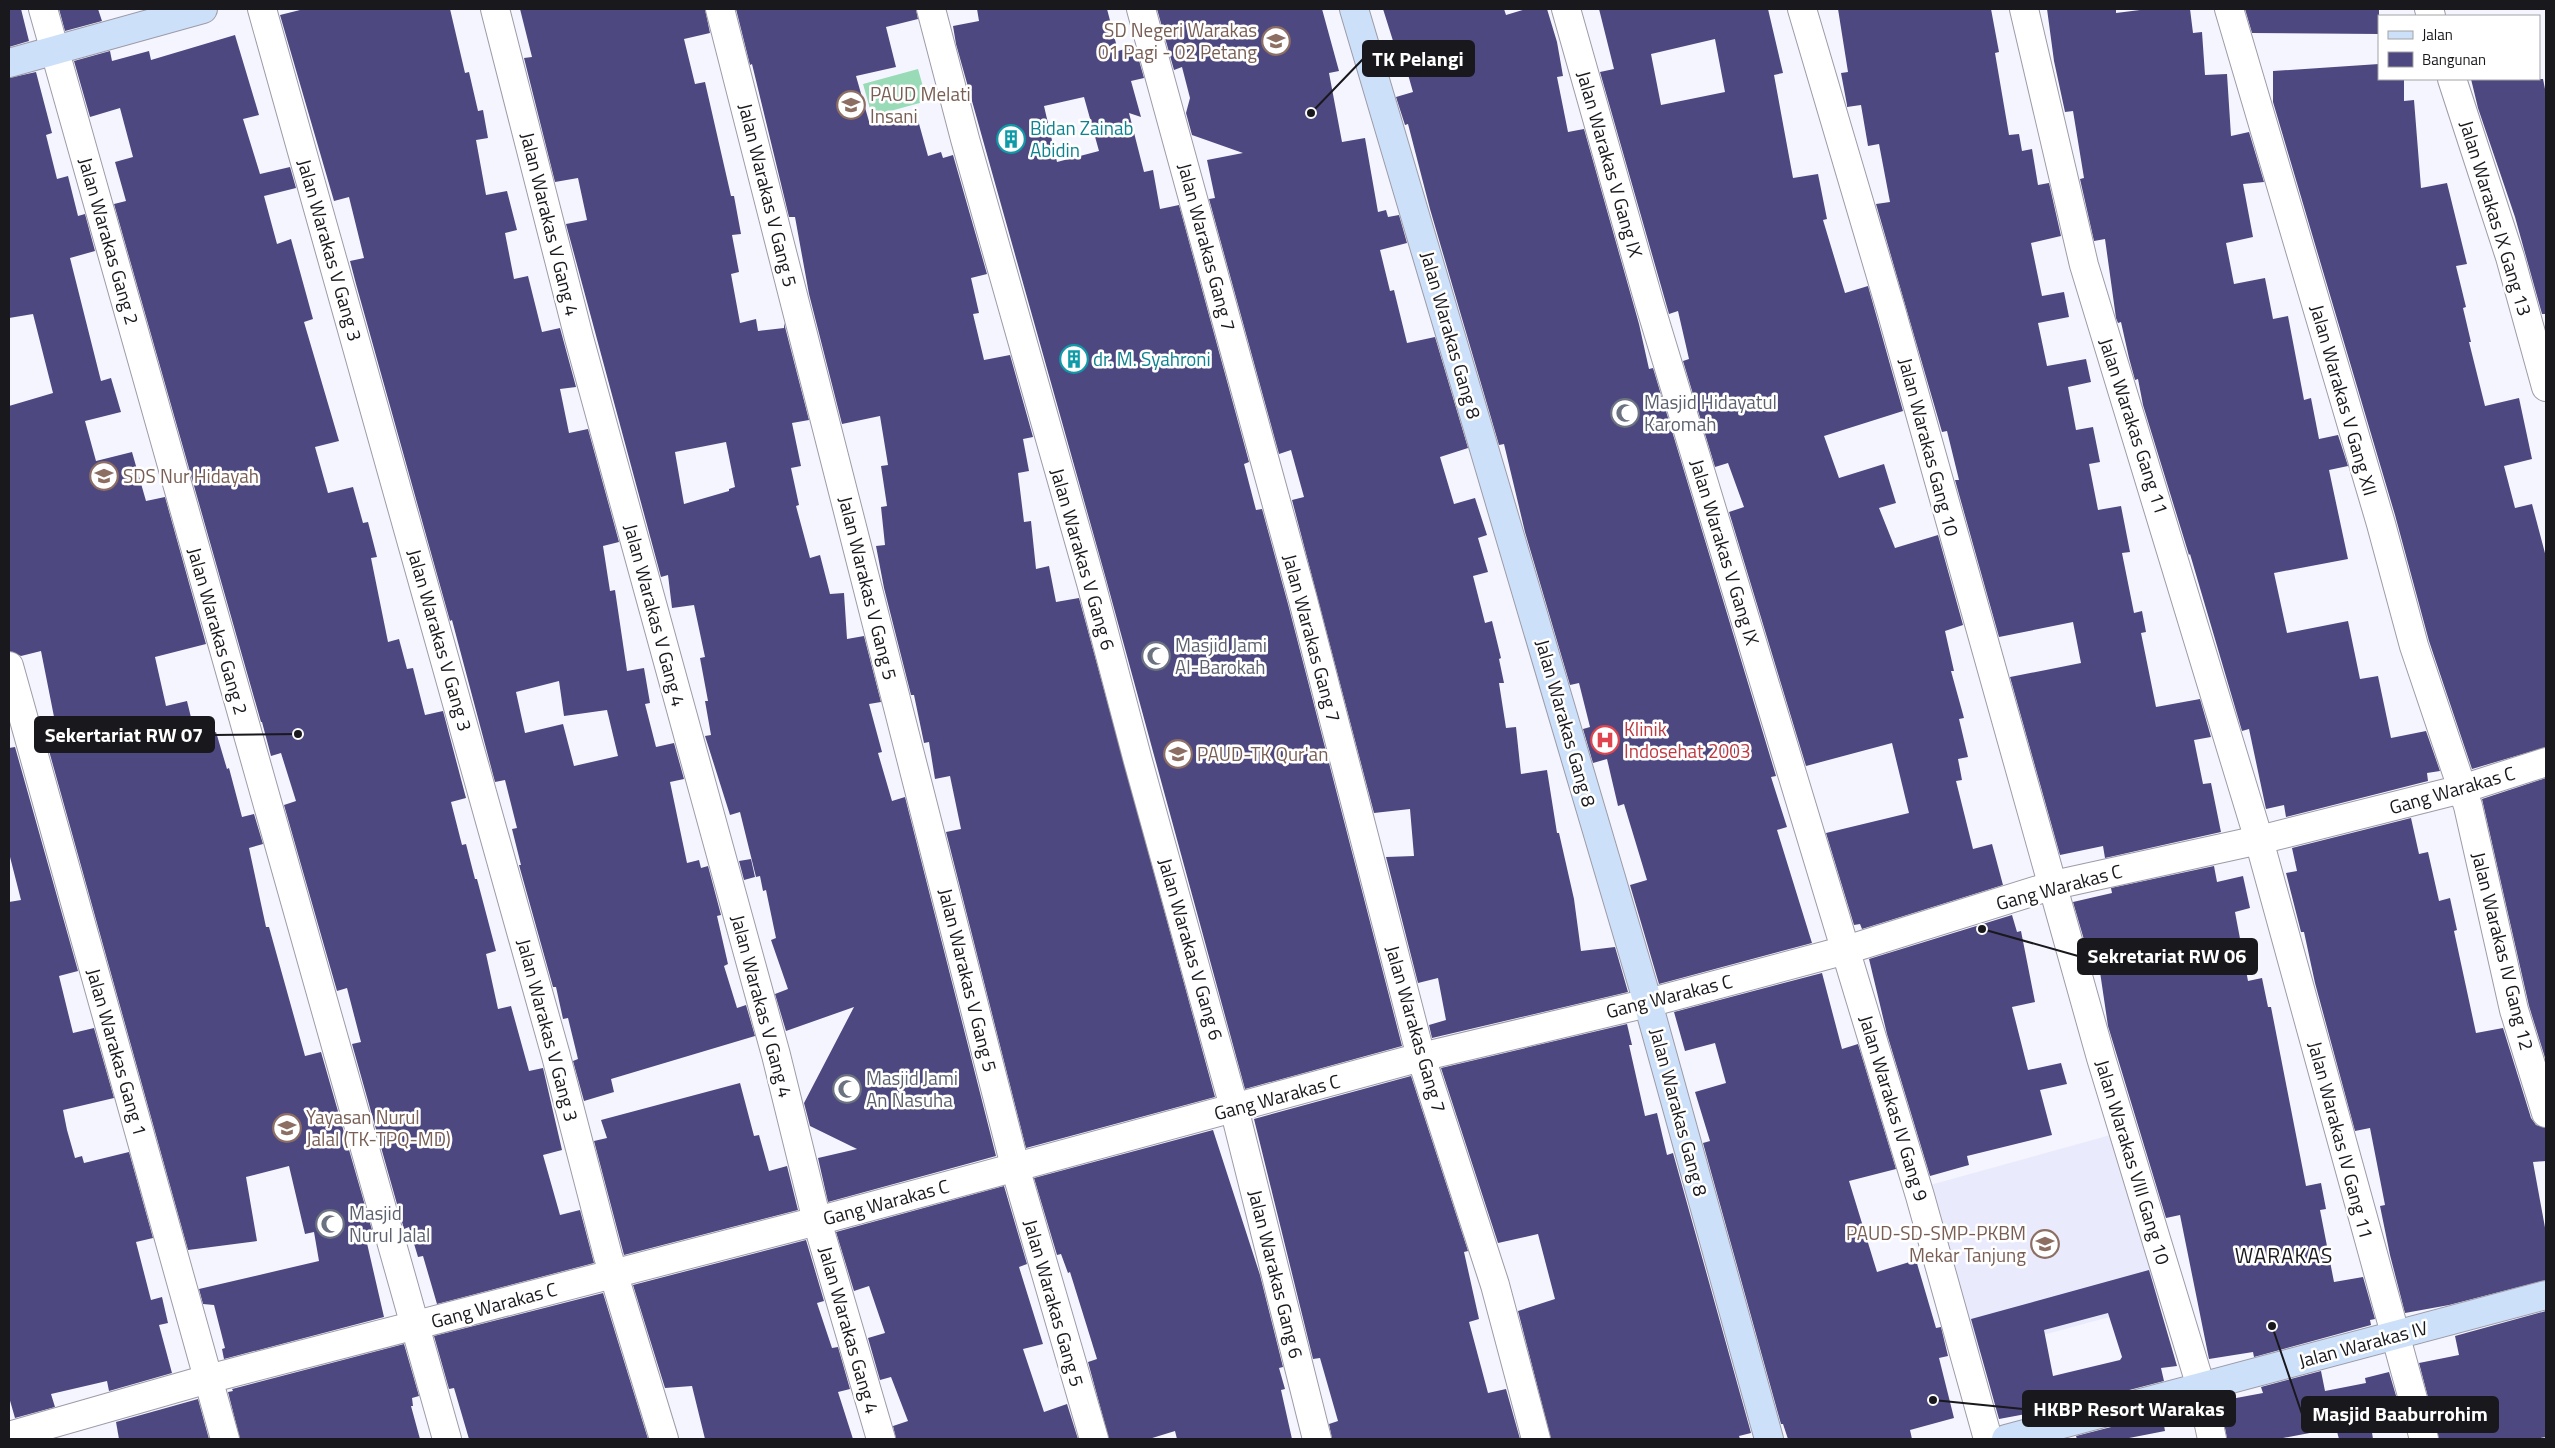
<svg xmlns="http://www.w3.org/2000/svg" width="2555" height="1448" viewBox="0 0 2555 1448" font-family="'Titillium Web',sans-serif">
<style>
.built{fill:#eaeafd}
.green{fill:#99dbb7}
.building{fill:#4e4881;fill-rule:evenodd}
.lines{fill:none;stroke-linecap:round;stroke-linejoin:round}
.street-casing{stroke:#9c9ba7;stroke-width:30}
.secondary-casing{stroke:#9c9ba7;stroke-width:30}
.street{stroke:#fff;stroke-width:28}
.secondary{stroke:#cce0f9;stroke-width:28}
.labels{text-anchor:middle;stroke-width:5;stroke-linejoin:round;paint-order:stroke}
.education-label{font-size:19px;fill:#785e54;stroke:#fff;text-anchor:start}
.culture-label{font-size:19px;fill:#0d838f;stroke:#fff;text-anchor:start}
.street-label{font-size:19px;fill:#18181d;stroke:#fff}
.worship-label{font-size:19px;fill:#5b616d;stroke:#fff;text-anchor:start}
.health-label{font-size:19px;fill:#be3a42;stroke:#fff;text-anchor:start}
.quarter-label{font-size:21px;letter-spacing:1px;fill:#18181d;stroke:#fff}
.leader{fill:none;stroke:#18181d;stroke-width:2}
.callout-dot{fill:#18181d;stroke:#fff;stroke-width:2}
.callout{fill:#18181d;stroke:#18181d;stroke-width:2}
.callout-label{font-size:20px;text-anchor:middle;font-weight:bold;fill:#fff}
</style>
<rect width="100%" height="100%" fill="#f5f5ff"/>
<path class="built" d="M2114,1134L2161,1303L1977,1353L1930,1185Z"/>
<path class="green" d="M918,69L927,101L872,116L863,84Z"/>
<g class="building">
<path d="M9,9H21L29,41L9,47Z"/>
<path d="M59,9H98L102,21L65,31Z"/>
<path d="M304,9H450L465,73L469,72L478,111L483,110L488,138L476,140L486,195L507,191L517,230L505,233L514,279L528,276L542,332L560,328L576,387L560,389L569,433L588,429L619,542L603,546L610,591L615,590L627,671L644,668L650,703L645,704L656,747L674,743L684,779L670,782L687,863L699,860L701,868L708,866L721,915L717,916L728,964L724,966L737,1008L746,1005L755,1036L611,1079L614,1092L584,1101L573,1061L578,1059L568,1018L563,1019L556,987H553L519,865H521L512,829L517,828L505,780L495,782L452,620L450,621L356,284L350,261L364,258L349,197L334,201L280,15ZM559,681L564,716L607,710L618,756L574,766L563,724L525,733L516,692Z"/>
<path d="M520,9H705L710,33L684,39L695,84L705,82L731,196H734L741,234L732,235L739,272L731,274L740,323L756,319L758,331L784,328V323L809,420L792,423L801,466L791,468L799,505L796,506L810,558L820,555L830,594L844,593L847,639L864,636L881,702L869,704L882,752L878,753L892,801L905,797L996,1156L828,1202L818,1158L857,1149L810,1126L804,1103L854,1007L786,1031L775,994L788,989L771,940L776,938L766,890L763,891L760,876L756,877L740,812L730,815L705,736L711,735L705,701H708L700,658L705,657L694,605L672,608L668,575L661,577L566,224L587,220L578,178L555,182L524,58L532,57ZM726,442L735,487L729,489V491L684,504L675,452Z"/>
<path d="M736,9H916L918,19L886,27L896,67L856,76L870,125L916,113L928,156L941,152L943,158L953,155L987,274L971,278L979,313L973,314L984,360L1010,355L1033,437L1023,439L1029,471L1018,473L1024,522L1031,521L1036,569L1049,566L1056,602L1079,598L1215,1097L1026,1148L946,832L961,829L950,776L935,779L929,742L924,743L914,695H911L884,588L876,546L885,545L881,507L887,506L881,466L888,465L880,416L842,424L809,294L795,217H789L752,64L750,65Z"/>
<path d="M977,9H1107L1118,51L1135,46L1144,78L1131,81L1141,117L1129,113L1144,172L1153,170L1160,209L1179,205L1249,462L1244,464L1256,510L1262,509L1288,604L1402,1046L1245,1089L1106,579L956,44L953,26L979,21ZM1084,97L1099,151L1057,162L1044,106Z"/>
<path d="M1157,9H1322L1339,71L1329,73L1342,142L1365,138L1378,212L1386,210L1388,217L1399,215L1407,243L1380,250L1390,291L1394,290L1407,343L1435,337L1468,448L1440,457L1454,504L1475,498L1487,535L1478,538L1488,572L1473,576L1485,623L1492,621L1501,658L1499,659L1504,683H1499L1506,728L1516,727L1521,774L1547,770L1557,833H1559L1574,899L1581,951L1615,947L1628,992L1432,1038L1429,1025L1446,1020L1438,978L1418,983L1386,857L1414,856L1410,809L1374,813L1292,500L1304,497L1291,450L1279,454L1209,199L1215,198L1207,160L1243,153L1192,135L1186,113L1190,98L1182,67L1174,70Z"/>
<path d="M1383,9H1504L1506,15L1526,9H1547L1557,42L1563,76L1557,77L1568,132L1584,129L1639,324L1649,369L1653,368L1776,776L1771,777L1787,827L1777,830L1812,943L1659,984L1630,885L1647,880L1624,804L1618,806L1607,759L1593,763L1583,729L1590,727L1579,683L1570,685L1525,532L1504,444L1499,445L1430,209L1408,124L1405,125L1396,97L1413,92L1399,43L1394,44Z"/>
<path d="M1599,9H1768L1783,73L1774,75L1793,178L1818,174L1827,219L1823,220L1845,293L1868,286L1903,411L1824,436L1839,478L1884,464L1896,503L1879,508L1895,548L1938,535L1963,625L1945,631L1954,671H1951L1964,718L1959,719L1968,757L1958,759L1962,780L1956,781L1973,849L1992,844L2003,885L1862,929L1860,924L1854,925L1826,833L1909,813L1892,743L1806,766L1729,512L1744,507L1728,463L1715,467L1683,361L1689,359L1678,311L1669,314L1600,72L1614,69ZM1715,39L1725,92L1661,105L1651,54Z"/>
<path d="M1838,9H1991L1999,52L1995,53L2009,135L2019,134L2022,151L2032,149L2038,185L2049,183L2061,236L2031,243L2042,296L2064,292L2069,317L2038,323L2047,366L2086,359L2091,382L2068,387L2076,430L2093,427L2100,462L2089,464L2098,510L2121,506L2130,552L2122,553L2134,613L2142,611L2146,632L2141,633L2156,707L2200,699L2211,737L2194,740L2203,784L2211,783L2221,832L2105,858L2103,846L2060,855L2010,677L2081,663L2073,622L1999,637L1955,480H1959L1947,431L1942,432L1876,204L1890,202L1879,144L1868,146L1861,105L1847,107V105L1841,73L1848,72Z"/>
<path d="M2047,9H2116V13L2148,9H2190L2193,33L2202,32L2205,75L2227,74L2231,136L2249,132L2264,182L2243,184L2253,237L2226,243L2234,284L2265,278L2273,319L2288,316L2304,400L2311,398L2319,439L2338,435L2348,466L2329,470L2348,559L2274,573L2287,633L2348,621L2360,679L2378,676L2391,738L2426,731L2440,771L2427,773L2428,781L2286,817L2284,805L2266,809L2249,729L2242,731L2190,554L2189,555L2143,405L2138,379L2135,380L2129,358L2121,322L2118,323L2116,318L2105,239L2094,241L2080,179L2084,178L2073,111L2065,112L2054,61Z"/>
<path d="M2245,9H2379V34L2252,33Z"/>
<path d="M235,35L259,115L243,119L260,174L290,167L296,188L264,196L277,244L291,239L313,319L304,322L339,441L315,447L328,493L353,487L363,523L368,522L377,557L371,558L388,642L399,639L407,669L413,668L425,715L443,711L466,798L451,802L462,845L466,844L475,879H477L496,951L486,954L498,1009L511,1006L529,1071L543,1068L562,1150L543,1155L560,1215L580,1210L594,1263L437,1304L423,1256L418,1257L409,1227L404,1229L352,1044L361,1042L347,988L337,991L284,805L296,801L281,753L271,756L262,722H261L114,204L126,201L115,162L133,157L120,108L90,117L74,61L110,51L112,61L149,51L151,60Z"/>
<path d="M2379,64V79H2404V101L2414,100L2421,188L2447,183L2467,264L2456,266L2466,307L2463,308L2471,342H2469L2485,406L2519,398L2532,459L2504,466L2515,508L2532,504L2546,557V747L2472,769L2429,641L2395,515L2273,102V71Z"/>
<path d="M36,72L52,133L46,135L57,179L68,176L78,216L85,214L95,251L70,258L101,381L111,378L121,412L85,421L96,461L132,452L146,501L165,497L206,644L155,657L166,706L187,701L196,738L216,732L227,769L229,768L242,817L254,814L263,844L249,848L266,927H269L305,1056L321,1052L374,1237L366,1239L384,1317L224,1359L222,1349L225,1348L214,1305L203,1304L199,1289L319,1261L314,1232L305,1234L289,1166L246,1177L257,1241L188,1250L46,740L58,737L41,651L21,656L9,651V406L53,393L33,314L9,318V78Z"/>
<path d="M2471,79H2543L2546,94V314H2542L2515,217L2478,108Z"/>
<path d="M15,747L78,971L59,976L73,1033L94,1028L114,1098L63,1110L67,1130L75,1158L82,1156L84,1163L129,1152L153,1238L136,1242L151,1300L162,1297L168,1323L159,1325L172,1373L109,1391L107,1381L51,1394L55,1407L15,1418L9,1397V902L21,900L9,853V748Z"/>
<path d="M2546,778V1061L2529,1006L2482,799Z"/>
<path d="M2411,818L2419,854L2428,852L2439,901L2450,898L2457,930L2454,931L2476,1033L2503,1028L2531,1118L2536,1125L2546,1128V1161L2533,1162L2546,1233V1280L2449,1305L2405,1313L2390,1255L2380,1206L2385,1205L2370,1128L2355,1131L2315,983L2304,932H2301L2286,873L2297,871L2292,848Z"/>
<path d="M751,859L755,877L744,880L739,861Z"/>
<path d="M2214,866L2217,882L2243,876L2250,908L2235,912L2248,981L2262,978L2268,1007H2271L2306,1186L2321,1183L2326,1209L2320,1210L2334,1282L2363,1277L2375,1319L2370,1320L2371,1325L2254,1357L2253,1352L2209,1359L2180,1215L2166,1218L2108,1026L2100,972L2094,974L2073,902L2112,893L2111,888Z"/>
<path d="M2012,915L2017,932L2021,931L2035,1002L2012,1007L2028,1070L2061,1063L2067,1084L2040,1090L2052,1135L1967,1156L1969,1165L1930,1176L1887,1034L1869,959Z"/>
<path d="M1822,973L1842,1049L1858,1044L1896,1169L1849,1181L1877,1272L1916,1260L1936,1328L1941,1327L1948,1356L1939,1358L1954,1418L1910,1430L1912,1439H1788L1783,1424H1781L1703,1143L1710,1141L1695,1092L1726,1083L1715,1043L1685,1051L1674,1012Z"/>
<path d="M1627,1024L1632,1045H1629L1645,1116L1657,1113L1667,1155L1673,1153L1751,1433L1739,1436L1740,1439H1551L1518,1311L1555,1299L1538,1234L1498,1243L1441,1068Z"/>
<path d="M1411,1076L1468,1251L1464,1252L1479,1319L1469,1322L1488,1393L1506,1389L1520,1439H1332L1329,1424L1338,1421L1320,1358L1313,1359L1254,1119Z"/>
<path d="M740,1083L754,1136L759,1135L769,1171L787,1166L798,1210L624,1255L594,1141L607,1138L601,1120Z"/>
<path d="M1213,1130L1260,1275L1283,1367L1279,1368L1285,1389L1281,1390L1292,1439H1177L1175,1431L1149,1439H1109L1088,1362L1097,1359L1070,1272L1068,1273L1061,1254L1057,1255L1034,1178Z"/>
<path d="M1004,1186L1027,1264L1019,1267L1043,1344L1023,1349L1044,1412L1067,1404L1078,1439H896L893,1426L908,1421L891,1377L880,1380L868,1338L885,1333L869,1286L854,1291L836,1232Z"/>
<path d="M806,1240L824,1301L817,1303L832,1348L838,1347L850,1389L838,1392L853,1439H705L692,1386L665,1388L633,1285Z"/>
<path d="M2149,1270L2177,1366L2161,1368L2164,1381L2064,1407L1999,1419L1971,1319ZM2108,1313L2122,1357L2120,1360L2053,1376L2044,1330Z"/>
<path d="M603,1293L648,1439H469L454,1388L449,1389L434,1336Z"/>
<path d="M2546,1311V1437L2535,1439H2439L2419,1363L2459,1355L2455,1336Z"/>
<path d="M404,1344L419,1396L412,1398L413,1406H411L420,1439H240L228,1392L233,1391L232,1389Z"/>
<path d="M2321,1371L2325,1391L2366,1383L2365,1378L2389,1372L2397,1399L2368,1406L2373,1439H2339L2336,1428L2278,1439H2227L2220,1401L2263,1393L2261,1387Z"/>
<path d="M198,1399L209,1439H119L116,1422Z"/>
<path d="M2162,1414L2165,1431L2124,1439H2077L2076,1436Z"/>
</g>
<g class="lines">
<defs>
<g id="street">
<path d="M43,9L447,1439"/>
<path d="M262,9L556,1056L608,1256L664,1439"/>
<path d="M495,9L579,338L776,1055L817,1221L881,1439"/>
<path d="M720,9L1017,1174L1094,1439"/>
<path d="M931,9L965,139L1091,583L1138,761L1231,1096L1317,1439"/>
<path d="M1141,9L1303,600L1421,1057L1495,1285L1536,1439"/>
<path d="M1566,9L1649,302L1920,1196L1988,1439"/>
<path d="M1802,9L1891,310L2101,1058L2201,1387L2212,1439"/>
<path d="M2024,9L2084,265L2259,840L2424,1439"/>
<path d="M2229,9L2381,524L2414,646L2468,806L2514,1010L2546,1113"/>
<path d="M2429,9L2431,16"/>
<path d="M2452,79L2510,257L2546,387"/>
<path d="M9,666L225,1439"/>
<path d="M9,1436L208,1379L817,1221L1421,1057L1648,1003L1846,950L2054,885L2259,840L2462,789L2546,762"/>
</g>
<g id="secondary">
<path d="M1354,9L1648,1003L1769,1439"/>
<path d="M9,63L203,9"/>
<path d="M2006,1439L2546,1295"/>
</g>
</defs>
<use href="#street" class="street-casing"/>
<use href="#secondary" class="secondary-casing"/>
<use href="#street" class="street"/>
<use href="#secondary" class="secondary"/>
</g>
<defs>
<symbol id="school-ring" viewBox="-11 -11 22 22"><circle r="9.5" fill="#fff" stroke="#8d6e63" stroke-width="1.5"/><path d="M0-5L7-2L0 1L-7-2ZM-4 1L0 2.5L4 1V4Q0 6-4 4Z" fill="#8d6e63"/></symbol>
<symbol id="building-ring" viewBox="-11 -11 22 22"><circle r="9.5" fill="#fff" stroke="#0f9aa8" stroke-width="1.5"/><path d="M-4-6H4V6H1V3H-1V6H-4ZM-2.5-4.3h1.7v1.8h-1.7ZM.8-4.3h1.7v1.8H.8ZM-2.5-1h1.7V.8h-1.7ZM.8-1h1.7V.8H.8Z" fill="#0f9aa8"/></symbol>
<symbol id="mosque-ring" viewBox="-11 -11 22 22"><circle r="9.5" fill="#fff" stroke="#6b7280" stroke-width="1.5"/><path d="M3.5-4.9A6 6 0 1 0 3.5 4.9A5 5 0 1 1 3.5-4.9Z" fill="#6b7280"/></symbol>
<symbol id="hospital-ring" viewBox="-11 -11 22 22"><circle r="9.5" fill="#fff" stroke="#e0444e" stroke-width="1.5"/><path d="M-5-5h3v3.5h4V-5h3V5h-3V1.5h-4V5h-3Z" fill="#e0444e"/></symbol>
</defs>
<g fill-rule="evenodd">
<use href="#school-ring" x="1260" y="25" width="32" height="32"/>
<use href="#school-ring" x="835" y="89" width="32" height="32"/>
<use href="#building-ring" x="995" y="123" width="32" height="32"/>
<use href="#building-ring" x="1058" y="343" width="32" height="32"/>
<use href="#mosque-ring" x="1609" y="397" width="32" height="32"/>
<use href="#school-ring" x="88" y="460" width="32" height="32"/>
<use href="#mosque-ring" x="1140" y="640" width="32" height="32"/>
<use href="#hospital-ring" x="1589" y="724" width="32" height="32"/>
<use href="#school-ring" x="1162" y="738" width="32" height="32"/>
<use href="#mosque-ring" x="831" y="1073" width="32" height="32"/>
<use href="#school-ring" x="271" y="1112" width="32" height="32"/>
<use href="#mosque-ring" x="314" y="1208" width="32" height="32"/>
<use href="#school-ring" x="2029" y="1228" width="32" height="32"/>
</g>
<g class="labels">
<g class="education-label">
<text x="1257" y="37" text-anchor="end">SD Negeri Warakas<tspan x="1257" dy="22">01 Pagi - 02 Petang</tspan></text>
<text x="870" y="101">PAUD Melati<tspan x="870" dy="22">Insani</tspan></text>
<text x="123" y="483">SDS Nur Hidayah</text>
<text x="1197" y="761">PAUD-TK Qur'an</text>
<text x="306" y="1124">Yayasan Nurul<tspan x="306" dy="22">Jalal (TK-TPQ-MD)</tspan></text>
<text x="2026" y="1240" text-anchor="end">PAUD-SD-SMP-PKBM<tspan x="2026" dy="22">Mekar Tanjung</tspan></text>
</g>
<g class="culture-label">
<text x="1030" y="135">Bidan Zainab<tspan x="1030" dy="22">Abidin</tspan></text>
<text x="1093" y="366">dr. M. Syahroni</text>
</g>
<g class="street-label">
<text transform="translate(1610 164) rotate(74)" y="7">Jalan Warakas V Gang IX</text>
<text transform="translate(768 195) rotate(76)" y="7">Jalan Warakas V Gang 5</text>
<text transform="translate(2496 218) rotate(73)" y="7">Jalan Warakas IX Gang 13</text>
<text transform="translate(550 224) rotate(76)" y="7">Jalan Warakas V Gang 4</text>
<text transform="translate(109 241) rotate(74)" y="7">Jalan Warakas Gang 2</text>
<text transform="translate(1207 247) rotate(75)" y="7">Jalan Warakas Gang 7</text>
<text transform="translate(330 250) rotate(74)" y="7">Jalan Warakas V Gang 3</text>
<text transform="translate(1451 335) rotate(74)" y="7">Jalan Warakas Gang 8</text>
<text transform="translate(2344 400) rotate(74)" y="7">Jalan Warakas V Gang XII</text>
<text transform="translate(2134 426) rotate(72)" y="7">Jalan Warakas Gang 11</text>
<text transform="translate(1929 447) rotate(75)" y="7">Jalan Warakas Gang 10</text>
<text transform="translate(1725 552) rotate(73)" y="7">Jalan Warakas V Gang IX</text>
<text transform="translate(1083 559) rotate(74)" y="7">Jalan Warakas V Gang 6</text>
<text transform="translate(868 588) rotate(76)" y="7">Jalan Warakas V Gang 5</text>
<text transform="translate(655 615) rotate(75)" y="7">Jalan Warakas V Gang 4</text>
<text transform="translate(218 631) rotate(74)" y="7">Jalan Warakas Gang 2</text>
<text transform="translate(1312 638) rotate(75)" y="7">Jalan Warakas Gang 7</text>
<text transform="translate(440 640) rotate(74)" y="7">Jalan Warakas V Gang 3</text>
<text transform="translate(1566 723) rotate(74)" y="7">Jalan Warakas Gang 8</text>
<text transform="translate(2452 790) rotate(-16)" y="7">Gang Warakas C</text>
<text transform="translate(2059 887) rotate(-15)" y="7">Gang Warakas C</text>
<text transform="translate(1191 949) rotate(74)" y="7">Jalan Warakas V Gang 6</text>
<text transform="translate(2503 951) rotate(76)" y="7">Jalan Warakas IV Gang 12</text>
<text transform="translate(968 980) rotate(76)" y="7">Jalan Warakas V Gang 5</text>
<text transform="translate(1669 996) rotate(-14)" y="7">Gang Warakas C</text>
<text transform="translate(762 1006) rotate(75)" y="7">Jalan Warakas V Gang 4</text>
<text transform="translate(1416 1029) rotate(74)" y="7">Jalan Warakas Gang 7</text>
<text transform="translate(548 1030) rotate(75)" y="7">Jalan Warakas V Gang 3</text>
<text transform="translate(117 1052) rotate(74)" y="7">Jalan Warakas Gang 1</text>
<text transform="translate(1277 1097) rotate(-15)" y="7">Gang Warakas C</text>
<text transform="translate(1894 1108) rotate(73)" y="7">Jalan Warakas IV Gang 9</text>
<text transform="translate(1679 1112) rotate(75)" y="7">Jalan Warakas Gang 8</text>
<text transform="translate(2341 1140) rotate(75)" y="7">Jalan Warakas IV Gang 11</text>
<text transform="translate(2133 1162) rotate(73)" y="7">Jalan Warakas VIII Gang 10</text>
<text transform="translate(886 1202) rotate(-15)" y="7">Gang Warakas C</text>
<text transform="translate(1276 1274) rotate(76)" y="7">Jalan Warakas Gang 6</text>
<text transform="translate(1054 1303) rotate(74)" y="7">Jalan Warakas Gang 5</text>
<text transform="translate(494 1305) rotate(-15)" y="7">Gang Warakas C</text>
<text transform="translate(849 1330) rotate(74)" y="7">Jalan Warakas Gang 4</text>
<text transform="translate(2363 1344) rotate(-15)" y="7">Jalan Warakas IV</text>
</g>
<g class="worship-label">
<text x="1644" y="409">Masjid Hidayatul<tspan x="1644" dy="22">Karomah</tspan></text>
<text x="1175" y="652">Masjid Jami<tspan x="1175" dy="22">Al-Barokah</tspan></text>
<text x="866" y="1085">Masjid Jami<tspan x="866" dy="22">An Nasuha</tspan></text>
<text x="349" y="1220">Masjid<tspan x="349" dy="22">Nurul Jalal</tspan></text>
</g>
<g class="health-label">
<text x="1624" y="736">Klinik<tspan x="1624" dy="22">Indosehat 2003</tspan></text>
</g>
<g class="quarter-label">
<text x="2284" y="1263">WARAKAS</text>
</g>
</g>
<path class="leader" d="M1311 113L1363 59M298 734L214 735M1982 929L2078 956M1933 1400L2023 1409M2272 1326L2302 1414"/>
<g class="callout-dot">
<circle cx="1311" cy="113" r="5"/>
<circle cx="298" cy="734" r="5"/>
<circle cx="1982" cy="929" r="5"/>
<circle cx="1933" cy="1400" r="5"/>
<circle cx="2272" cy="1326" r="5"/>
</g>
<g class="callout">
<rect x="1363" y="41" width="111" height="35" rx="5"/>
<rect x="35" y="717" width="179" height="35" rx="5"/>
<rect x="2078" y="939" width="179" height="35" rx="5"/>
<rect x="2023" y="1391" width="212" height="35" rx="5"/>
<rect x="2302" y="1397" width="196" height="35" rx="5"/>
</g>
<g class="callout-label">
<text x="1418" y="66">TK Pelangi</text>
<text x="124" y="742">Sekertariat RW 07</text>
<text x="2167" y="963">Sekretariat RW 06</text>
<text x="2129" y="1416">HKBP Resort Warakas</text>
<text x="2400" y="1421">Masjid Baaburrohim</text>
</g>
<rect width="2555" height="1448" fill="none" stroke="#18181d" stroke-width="20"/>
<rect x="2378" y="15" width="162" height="65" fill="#ffffff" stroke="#a3a3a5"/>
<rect x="2388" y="31" width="25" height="8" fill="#cce0f9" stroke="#a3a3a5"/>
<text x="2422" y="40" font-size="15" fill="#18181d">Jalan</text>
<rect x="2388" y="52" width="25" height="15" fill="#4e4881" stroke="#a3a3a5"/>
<text x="2422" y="65" font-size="15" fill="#18181d">Bangunan</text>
</svg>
